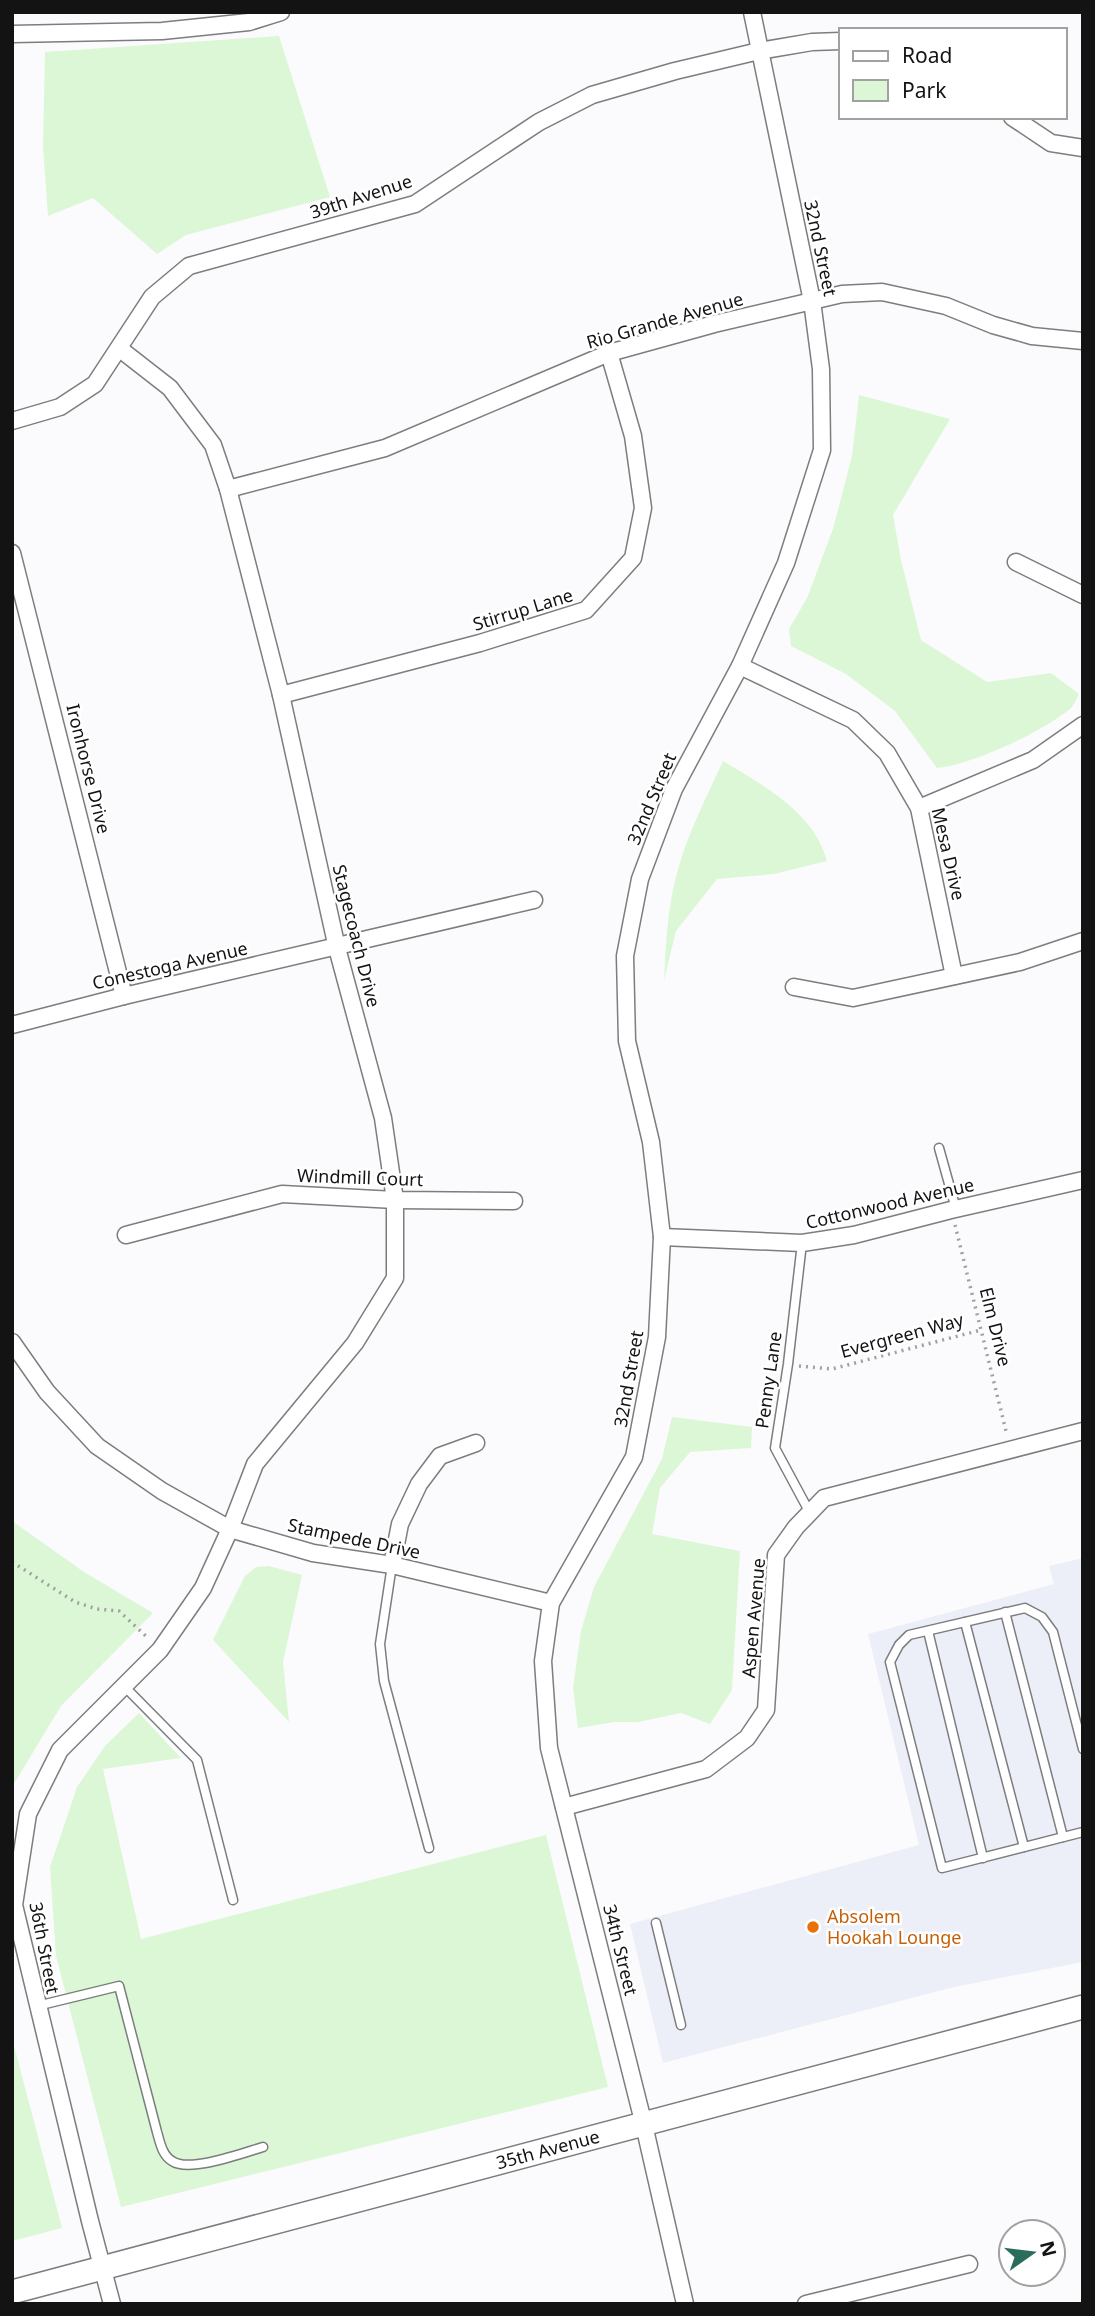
<svg xmlns="http://www.w3.org/2000/svg" width="1095" height="2316" viewBox="0 0 1095 2316" font-family="'Noto Sans',sans-serif">
<style>
.built{fill:#edeff8}
.green{fill:#dcf7d5}
.lines{fill:none;stroke-linecap:round;stroke-linejoin:round}
.lane-casing{stroke:#7c7d7f;stroke-width:11}
.street-casing{stroke:#7c7d7f;stroke-width:19}
.secondary-casing{stroke:#7c7d7f;stroke-width:26}
.path{stroke:#a0a0a2;stroke-width:3.5;stroke-dasharray:2 5;stroke-linecap:butt}
.lane{stroke:#fff;stroke-width:8}
.street{stroke:#fff;stroke-width:16}
.secondary{stroke:#fff;stroke-width:23}
.food-dot{fill:#e8710a;stroke:#fff;stroke-width:2.5}
.labels{text-anchor:middle;stroke-width:5;stroke-linejoin:round;paint-order:stroke}
.street-label{font-size:18px;fill:#131314;stroke:#fff}
.food-label{font-size:18px;fill:#c56008;stroke:#fff;text-anchor:start}
</style>
<rect width="100%" height="100%" fill="#fbfbfe"/>
<path class="built" d="M1083,1558V1962L954,1987L663,2063L630,1924L919,1845L868,1634L1054,1584L1049,1566Z"/>
<g class="green">
<path d="M279,36L330,197L186,235L157,254L93,198L48,216L43,147L45,52Z"/>
<path d="M859,395L950,419L893,515L901,560L921,640L987,682L1051,673L1079,694C1077,699 1074,704 1071,708C1044,731 972,765 937,768L895,711L846,674L791,646L789,629L807,598L833,529L852,456Z"/>
<path d="M723,761C763,785 815,813 827,861L774,874L717,879L676,931L664,980C666,946 667,911 676,877C686,837 706,798 723,761Z"/>
<path d="M672,1417L752,1427L751,1448L690,1452L660,1488L652,1534L740,1551L732,1690L710,1724L681,1713L638,1722H614L578,1728L573,1688L581,1631L594,1587L662,1459Z"/>
<path d="M12,1521L84,1572L153,1613L61,1706L12,1787Z"/>
<path d="M269,1566L302,1575L283,1662L289,1722L213,1640L245,1576L256,1567Z"/>
<path d="M139,1713L181,1758L103,1769L141,1939L546,1835L608,2087L121,2207L56,1956L50,1867L77,1787L105,1746Z"/>
<path d="M12,2038L62,2228L12,2241Z"/>
</g>
<g class="lines">
<defs>
<g id="lane">
<path d="M939,1148L956,1209"/>
<path d="M802,1243L788,1364L775,1448L810,1513"/>
<path d="M392,1565L380,1644L384,1681L429,1848"/>
<path d="M1005,1612L1063,1837"/>
<path d="M965,1622L1024,1847"/>
<path d="M928,1631L983,1858"/>
<path d="M123,1685L197,1760L233,1900"/>
<path d="M1083,1749L1053,1632L1042,1617L1025,1608L909,1635L899,1645L890,1662L942,1868L1083,1832"/>
<path d="M656,1923L681,2025"/>
<path d="M37,2006L119,1986L157,2132C160,2142 162,2155 172,2161C189,2173 243,2153 263,2147"/>
</g>
<g id="street">
<path d="M12,34L162,31L249,22L281,12"/>
<path d="M1012,117L1051,143L1083,148"/>
<path d="M12,421L60,407L95,384L152,297L189,266L415,204L539,122L592,95L675,71L759,51L812,42L841,41"/>
<path d="M228,489L385,448L609,353L714,324L842,294L882,292L946,306L993,325L1032,336L1083,341"/>
<path d="M12,553L124,996"/>
<path d="M1016,562L1083,595"/>
<path d="M740,666L853,720L887,753L919,808L954,976"/>
<path d="M281,695L480,643L586,610L633,558L643,508L633,436L609,353"/>
<path d="M919,808L1033,760L1083,725"/>
<path d="M794,987L853,998L1020,962L1083,941"/>
<path d="M12,1025L124,996L534,900"/>
<path d="M126,1235L282,1194L395,1200L514,1201"/>
<path d="M662,1237L802,1243L854,1235L951,1210L1083,1180"/>
<path d="M12,1342L47,1392L97,1446L162,1491L230,1529L313,1553L392,1565L551,1603"/>
<path d="M392,1565L400,1524L419,1484L440,1456L476,1443"/>
<path d="M564,1807L706,1769L747,1738L766,1710L776,1555L796,1527L824,1498L1083,1431"/>
<path d="M112,2304L90,2221L14,1905L28,1814L60,1750L160,1650L203,1588L230,1529L255,1464L355,1343L395,1278V1200L383,1118L337,948L281,695L228,489L213,445L170,388L120,349"/>
<path d="M685,2304L644,2125L549,1748L543,1661L551,1603L634,1457L657,1337L662,1237L651,1142L627,1041L625,956L640,879L674,789L740,666L786,563L822,450L821,369L812,301L752,12"/>
<path d="M806,2304L969,2264"/>
</g>
<path id="secondary" d="M12,2292L1083,2007"/>
</defs>
<use href="#lane" class="lane-casing"/>
<use href="#street" class="street-casing"/>
<use href="#secondary" class="secondary-casing"/>
<g class="path">
<path d="M955,1225L1007,1435"/>
<path d="M799,1366L832,1369L981,1330"/>
<path d="M12,1562L75,1602L97,1609L119,1611L148,1638"/>
</g>
<use href="#lane" class="lane"/>
<use href="#street" class="street"/>
<use href="#secondary" class="secondary"/>
</g>
<circle class="food-dot" cx="813" cy="1927" r="7"/>
<g class="labels">
<g class="street-label">
<text transform="translate(361 197) rotate(-18)" y="6">39th Avenue</text>
<text transform="translate(820 248) rotate(78)" y="6">32nd Street</text>
<text transform="translate(665 321) rotate(-16)" y="6">Rio Grande Avenue</text>
<text transform="translate(523 610) rotate(-17)" y="6">Stirrup Lane</text>
<text transform="translate(88 769) rotate(76)" y="6">Ironhorse Drive</text>
<text transform="translate(652 799) rotate(-67)" y="6">32nd Street</text>
<text transform="translate(948 854) rotate(77)" y="6">Mesa Drive</text>
<text transform="translate(356 936) rotate(76)" y="6">Stagecoach Drive</text>
<text transform="translate(170 966) rotate(-13)" y="6">Conestoga Avenue</text>
<text transform="translate(360 1178) rotate(2)" y="6">Windmill Court</text>
<text transform="translate(890 1204) rotate(-13)" y="6">Cottonwood Avenue</text>
<text transform="translate(995 1327) rotate(76)" y="6">Elm Drive</text>
<text transform="translate(902 1336) rotate(-15)" y="6">Evergreen Way</text>
<text transform="translate(629 1379) rotate(-80)" y="6">32nd Street</text>
<text transform="translate(769 1380) rotate(-82)" y="6">Penny Lane</text>
<text transform="translate(354 1539) rotate(12)" y="6">Stampede Drive</text>
<text transform="translate(754 1618) rotate(-85)" y="6">Aspen Avenue</text>
<text transform="translate(44 1948) rotate(79)" y="6">36th Street</text>
<text transform="translate(620 1950) rotate(76)" y="6">34th Street</text>
<text transform="translate(548 2150) rotate(-15)" y="6">35th Avenue</text>
</g>
<g class="food-label">
<text x="827" y="1923">Absolem<tspan x="827" dy="21">Hookah Lounge</tspan></text>
</g>
</g>
<rect width="1095" height="2316" fill="none" stroke="#131314" stroke-width="28"/>
<rect x="839" y="28" width="228" height="91" fill="#ffffff" stroke="#a1a1a1" stroke-width="2"/>
<rect x="853" y="51" width="35" height="10" fill="#ffffff" stroke="#a1a1a1" stroke-width="2"/>
<text x="902" y="63" font-size="21" fill="#131314">Road</text>
<rect x="853" y="80" width="35" height="21" fill="#dcf7d5" stroke="#a1a1a1" stroke-width="2"/>
<text x="902" y="98" font-size="21" fill="#131314">Park</text>
<g transform="translate(1032 2253) rotate(76)"><circle r="33" fill="#ffffff" stroke="#a1a1a1" stroke-width="2"/>
<path d="M0-5L12 26L0 18L-12 26Z" fill="#2b6d5d"/>
<text y="-10" font-size="19" font-weight="bold" text-anchor="middle" fill="#131314">N</text>
</g>
</svg>
